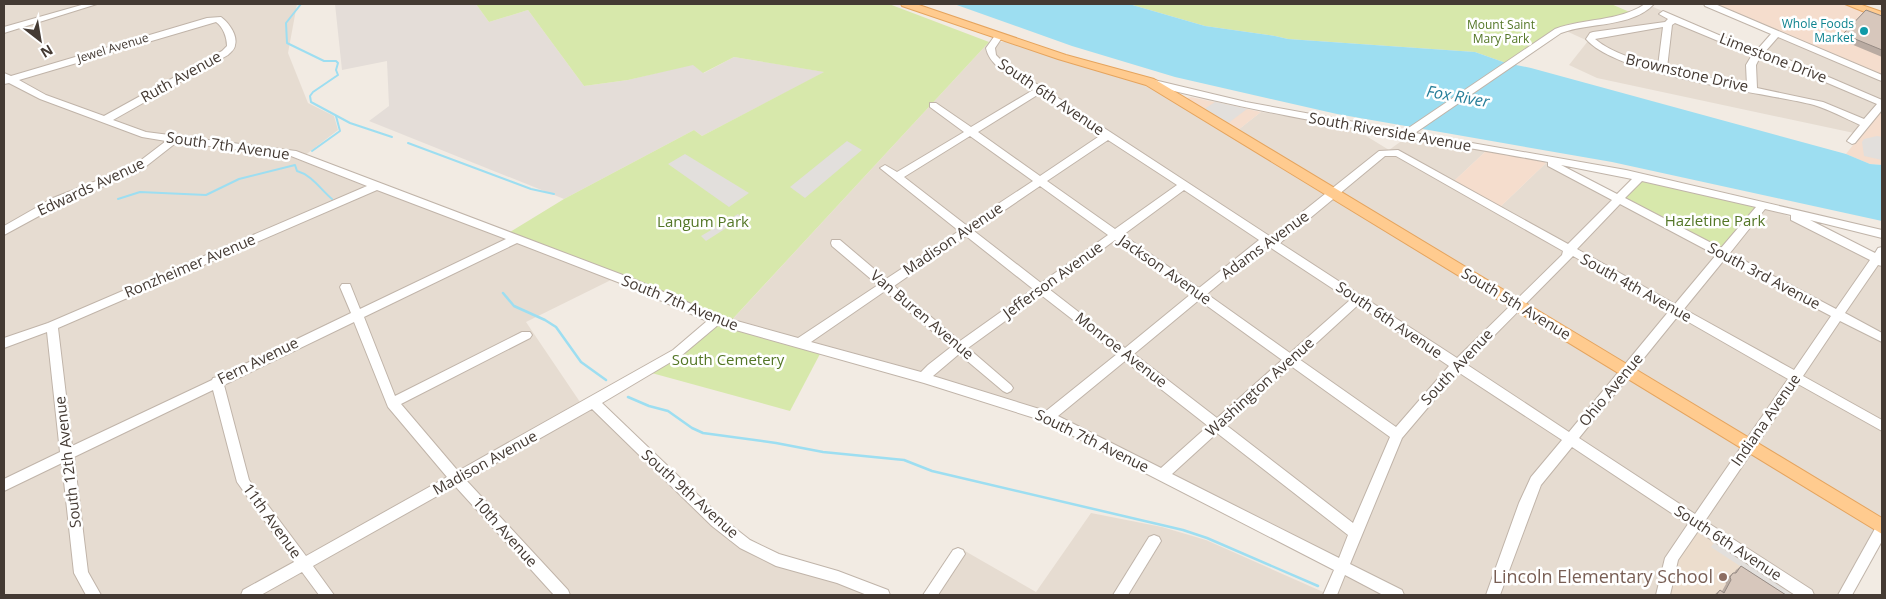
<svg xmlns="http://www.w3.org/2000/svg" width="1886" height="599" viewBox="0 0 1886 599" font-family="'Open Sans',sans-serif">
<style>
.residential{fill:#e6dcd1}
.commercial{fill:#f5ddcd}
.industrial{fill:#e4ddd8}
.education{fill:#ecddcd}
.green{fill:#d7e8ab}
.parking{fill:#e2dfdc}
.water{fill:#9ddef1}
.lines{fill:none;stroke-linecap:round;stroke-linejoin:round}
.stream-far1{stroke:#9ddef1;stroke-width:2}
.stream{stroke:#9ddef1;stroke-width:2.5}
.minor-casing{stroke:#c0b4a9;stroke-width:2}
.major-casing{stroke:#e5a45e;stroke-width:2}
.minor{fill:#fff;fill-rule:evenodd}
.major{fill:#ffcb8f;fill-rule:evenodd}
.wall{fill:#b9aba2}
.building{fill:#d7c7bc;stroke:#968b84}
.culture-dot{fill:#0f9aa8;stroke:#fff;stroke-width:2}
.education-dot{fill:#8d6e63;stroke:#fff;stroke-width:2}
.labels{text-anchor:middle;stroke-width:5;stroke-linejoin:round;paint-order:stroke}
.far-culture-label{font-size:12px;fill:#0d838f;stroke:#fff;text-anchor:end}
.far-park-label{font-size:12px;fill:#537626;stroke:#fff}
.far-street-label{font-size:12px;fill:#443a33;stroke:#fff}
.street-label{font-size:15px;fill:#443a33;stroke:#fff}
.park-label{font-size:15px;fill:#537626;stroke:#fff}
.water-label{font-size:16px;font-style:italic;fill:#277e99;stroke:#fff}
.near-education-label{font-size:18px;fill:#785e54;stroke:#fff;text-anchor:end}
</style>
<rect width="100%" height="100%" fill="#f2ebe3"/>
<g class="residential">
<path d="M4,4H91L4,29Z"/>
<path d="M99,4H297L288,53L308,103L334,116L338,130L304,156L147,134L58,101L4,73V31Z"/>
<path d="M1651,6L1756,52L1771,32L1882,79V100L1854,133L1597,78L1569,65L1588,41L1564,30L1626,20L1639,14Z"/>
<path d="M989,42H1006L1147,85L1330,193L1047,414L730,322Z"/>
<path d="M4,80L40,99L101,122L158,140L289,156L367,187L52,326L4,343Z"/>
<path d="M1261,112L1350,126L1389,150L1407,137L1486,151L1453,182L1566,250L1516,302L1238,130Z"/>
<path d="M1546,163L1615,199L1568,247L1499,208Z"/>
<path d="M375,189L613,279L526,322L582,405L240,595H4V345L57,326Z"/>
<path d="M1334,195L1513,305L1396,431L1340,563L1052,416L1263,245Z"/>
<path d="M1620,202L1765,208L1778,211L1873,259L1746,442L1520,305Z"/>
<path d="M1879,261L1882,263V524L1840,595H1811L1700,522Z"/>
<path d="M1517,308L1744,446L1667,556L1658,595H1403L1346,567L1402,435L1458,369Z"/>
<path d="M593,406L742,545L847,583L874,595H253Z"/>
<path d="M1091,513L1162,527L1206,540L1330,595H926L958,547L1036,592Z"/>
<path d="M1344,572L1389,595H1336Z"/>
</g>
<g class="commercial">
<path d="M1711,4H1848L1882,17V77Z"/>
<path d="M1191,97L1261,112L1238,130L1189,101L1187,98Z"/>
<path d="M1882,108V165L1870,164L1846,154Z"/>
<path d="M1486,151L1539,159L1546,163L1499,208L1453,182Z"/>
</g>
<path class="industrial" d="M335,4H476L489,22L528,10L584,86L628,80L693,64L704,73L734,57L825,72L702,136L694,130L564,199L369,121L389,106L387,61L342,70Z"/>
<path class="education" d="M1698,526L1801,595H1668L1677,559Z"/>
<g class="green">
<path d="M476,4H889L989,42L728,324L505,235L564,199L694,130L702,136L824,72L734,57L703,73L693,65L628,80L584,86L528,10L489,22Z"/>
<path d="M1129,4H1611L1632,13L1617,18L1568,24L1506,63L1475,52L1288,39L1275,36L1205,26Z"/>
<path d="M1642,178L1759,206L1722,253L1622,199Z"/>
<path d="M717,322L821,352L790,411L648,372Z"/>
</g>
<g class="parking">
<path d="M1215,102L1247,109L1227,124L1203,110Z"/>
<path d="M1877,136L1882,137V160L1864,156L1862,142L1864,139Z"/>
<path d="M847,141L862,150L805,198L790,187Z"/>
<path d="M685,154L749,193L729,207L668,164Z"/>
<path d="M738,214L742,218L706,241L701,236Z"/>
<path d="M1716,540L1801,595H1784L1711,547Z"/>
</g>
<path class="water" d="M954,4H1129L1205,26L1275,36L1288,39L1475,52L1506,63L1531,68L1846,154L1870,164L1882,165V221L1612,162L1337,114L1175,77L1072,46Z"/>
<g class="lines">
<g class="stream-far1">
<path d="M301,4L286,23L287,43L324,61H336L338,63L336,70L338,75L313,92L310,96L311,102L350,123L392,137"/>
<path d="M408,143L531,189L554,194"/>
<path d="M312,151L340,131L336,116"/>
<path d="M118,199L140,192L206,195L239,179L295,165L297,171C312,175 321,190 332,199"/>
</g>
<g class="stream">
<path d="M503,293L514,306L545,320L556,327L581,362L606,380"/>
<path d="M628,397L649,406L668,411L692,428L703,433L776,443L823,452L904,460L932,471L1183,530L1207,538L1318,586"/>
</g>
<defs>
<g id="minor">
<path d="M85,4H97L4,33V27Z"/>
<path d="M1645,4H1654C1631,28 1590,22 1561,33L1415,133L1626,170L1882,230V238L1810,220L1875,253L1878,248L1882,247V266L1878,265L1845,313L1882,333V342L1840,321L1803,376L1882,420V431L1798,384L1705,521L1812,590L1814,595H1795L1698,531L1678,560L1670,595H1656L1665,558L1688,524L1572,447L1541,485L1500,595H1486L1519,503L1531,477L1562,440L1458,372L1402,438L1350,564L1402,590L1404,595H1383L1345,575L1337,595H1323L1334,570L1044,421L924,383L718,325L681,356L602,403L722,518L750,540L779,554L838,571L888,590L890,595H867L837,583L776,566L740,548L712,526L592,409L466,480L568,590L570,595H554L455,486L313,566L334,595H319L302,572L261,595H241L243,590L294,562L237,482L213,390L74,457L88,572L101,595H86L74,573L62,463L4,491V479L60,452L47,332L4,348V338L48,323L367,186L291,156L177,142L140,171L61,204L4,235V226L53,198L132,167L166,141L142,137L40,99L9,83L4,84V73L11,76L207,18L221,17C228,22 238,35 235,45C235,49 231,52 228,55L113,120L146,132L296,151L636,280L719,316L798,338L878,285L832,246L831,243L832,240H840L886,279L959,231L880,168L885,165L897,172L964,132L930,107V103H936L971,127L1033,90C1016,79 990,68 986,48L996,34L999,33L1003,36L995,48L996,55L1003,62L1271,237L1379,151L1398,150L1568,244L1612,200L1548,166V162C1414,137 1279,119 1147,84L1145,82L1150,79L1246,102L1404,131L1555,29C1584,18 1618,22 1645,4ZM216,22C223,27 227,37 227,46L222,51L104,116L46,95L19,80ZM1039,94L1101,135L1040,176L978,132ZM970,136L1033,181L966,225L904,177ZM1108,140L1177,185L1115,229L1047,181ZM1385,156H1396L1563,251L1562,255L1457,358L1280,243ZM1561,165L1632,179L1617,194ZM1642,181L1756,207L1721,248L1625,198ZM1040,186L1108,235L1041,283L974,231ZM377,190L506,239L360,309L350,284H342L340,287L351,313L218,377L213,378L212,380L72,446L58,328ZM1184,190L1259,240L1199,288L1123,235ZM1620,204L1716,255L1675,304L1577,249ZM1765,209L1791,215V220L1870,260L1836,309L1730,253ZM966,236L1033,289L960,341L894,286ZM1115,240L1191,294L1125,348L1049,289ZM517,243L628,286L707,321L673,350L458,471L401,404L530,338L532,335L530,332H522L395,396L364,317ZM1265,246H1268L1350,300L1290,353L1207,294ZM1573,256L1669,311L1569,432L1466,364ZM1724,260L1831,316L1794,370L1684,309ZM885,291L951,347L928,365L921,372L811,342ZM1041,295L1117,354L1046,411L933,376L959,354L1003,391L1007,393L1011,391L1013,388L1011,385L968,348ZM1199,300L1282,360L1217,418L1134,354ZM1358,305L1449,366L1396,427L1299,359ZM1678,316L1788,379L1695,514L1579,438ZM354,322L388,407L447,477L306,556L249,480L224,385ZM1125,361L1208,426L1161,468L1058,416ZM1291,366L1390,437L1353,523L1226,425ZM1217,433L1348,535L1339,558L1172,474Z"/>
<path d="M1704,4H1715L1882,75V81L1879,80L1778,37L1764,53L1789,60L1882,100V110L1855,143L1852,144L1847,141L1860,125C1845,118 1830,110 1814,105C1763,92 1617,76 1586,39L1590,33L1593,32L1665,22L1668,19L1659,14L1663,11L1756,51L1771,34L1705,6ZM1675,23L1752,55L1746,65L1747,86L1667,68L1672,25ZM1663,27L1658,66C1636,59 1613,54 1595,39ZM1760,57L1783,64L1877,104L1864,119L1823,102L1757,88L1756,65Z"/>
<path d="M1882,523V541L1852,595H1838L1877,525Z"/>
<path d="M1154,535L1159,537L1161,541L1128,595H1113L1149,537Z"/>
<path d="M958,548L963,550L965,554L938,595H923L953,550Z"/>
</g>
<g id="major">
<path d="M901,4H916L1066,55L1154,79L1882,518V534L1146,85L1058,59L902,6Z"/>
<path d="M1845,4H1859L1882,12V19Z"/>
</g>
</defs>
<use href="#minor" class="minor-casing"/>
<use href="#major" class="major-casing"/>
<use href="#minor" class="minor"/>
<use href="#major" class="major"/>
</g>
<g class="wall">
<path d="M1882,16V57L1839,39L1843,34Z"/>
<path d="M1741,566L1786,595H1714L1720,590L1722,591L1726,584L1725,581L1728,577L1733,573H1734L1736,570Z"/>
</g>
<g class="building">
<path d="M1866,10L1882,16V50L1843,34Z"/>
<path d="M1741,566L1786,595H1716L1720,590L1724,593L1731,580L1730,577L1733,573H1736Z"/>
</g>
<circle class="culture-dot" cx="1864" cy="31" r="5"/>
<circle class="education-dot" cx="1723" cy="577" r="5"/>
<g class="labels">
<g class="far-culture-label">
<text x="1854" y="28">Whole Foods<tspan x="1854" dy="14">Market</tspan></text>
</g>
<g class="far-park-label">
<text x="1501" y="29">Mount Saint<tspan x="1501" dy="14">Mary Park</tspan></text>
</g>
<g class="far-street-label">
<text transform="translate(113 48) rotate(-17)" y="4">Jewel Avenue</text>
</g>
<g class="street-label">
<text transform="translate(1773 58) rotate(21)" y="5">Limestone Drive</text>
<text transform="translate(1687 73) rotate(13)" y="5">Brownstone Drive</text>
<text transform="translate(181 77) rotate(-29)" y="5">Ruth Avenue</text>
<text transform="translate(1051 97) rotate(34)" y="5">South 6th Avenue</text>
<text transform="translate(1390 132) rotate(10)" y="5">South Riverside Avenue</text>
<text transform="translate(228 146) rotate(8)" y="5">South 7th Avenue</text>
<text transform="translate(91 187) rotate(-25)" y="5">Edwards Avenue</text>
<text transform="translate(953 239) rotate(-34)" y="5">Madison Avenue</text>
<text transform="translate(1265 245) rotate(-36)" y="5">Adams Avenue</text>
<text transform="translate(190 266) rotate(-23)" y="5">Ronzheimer Avenue</text>
<text transform="translate(1165 270) rotate(35)" y="5">Jackson Avenue</text>
<text transform="translate(1764 276) rotate(28)" y="5">South 3rd Avenue</text>
<text transform="translate(1053 280) rotate(-36)" y="5">Jefferson Avenue</text>
<text transform="translate(1636 288) rotate(29)" y="5">South 4th Avenue</text>
<text transform="translate(680 303) rotate(22)" y="5">South 7th Avenue</text>
<text transform="translate(1516 304) rotate(31)" y="5">South 5th Avenue</text>
<text transform="translate(922 315) rotate(40)" y="5">Van Buren Avenue</text>
<text transform="translate(1389 320) rotate(34)" y="5">South 6th Avenue</text>
<text transform="translate(1121 350) rotate(38)" y="5">Monroe Avenue</text>
<text transform="translate(258 361) rotate(-26)" y="5">Fern Avenue</text>
<text transform="translate(1457 367) rotate(-47)" y="5">South Avenue</text>
<text transform="translate(1260 387) rotate(-42)" y="5">Washington Avenue</text>
<text transform="translate(1611 390) rotate(-50)" y="5">Ohio Avenue</text>
<text transform="translate(1766 420) rotate(-55)" y="5">Indiana Avenue</text>
<text transform="translate(1092 441) rotate(26)" y="5">South 7th Avenue</text>
<text transform="translate(68 462) rotate(-97)" y="5">South 12th Avenue</text>
<text transform="translate(485 463) rotate(-29)" y="5">Madison Avenue</text>
<text transform="translate(690 494) rotate(42)" y="5">South 9th Avenue</text>
<text transform="translate(272 521) rotate(54)" y="5">11th Avenue</text>
<text transform="translate(505 532) rotate(48)" y="5">10th Avenue</text>
<text transform="translate(1728 543) rotate(33)" y="5">South 6th Avenue</text>
</g>
<g class="park-label">
<text x="1715" y="226">Hazletine Park</text>
<text x="703" y="227">Langum Park</text>
<text x="728" y="365">South Cemetery</text>
</g>
<g class="water-label">
<text transform="translate(1458 96) rotate(10)" y="6">Fox River</text>
</g>
<g class="near-education-label">
<text x="1713" y="583">Lincoln Elementary School</text>
</g>
</g>
<rect width="1886" height="599" fill="none" stroke="#443a33" stroke-width="10"/>
<g transform="translate(40 40) rotate(149)" stroke="#ffffff" stroke-width="4" paint-order="stroke">
<path d="M0-4L9 19L0 12L-9 19Z" fill="#443a33"/>
<text y="-8" font-size="14" font-weight="bold" text-anchor="middle" fill="#443a33">N</text>
</g>
</svg>
